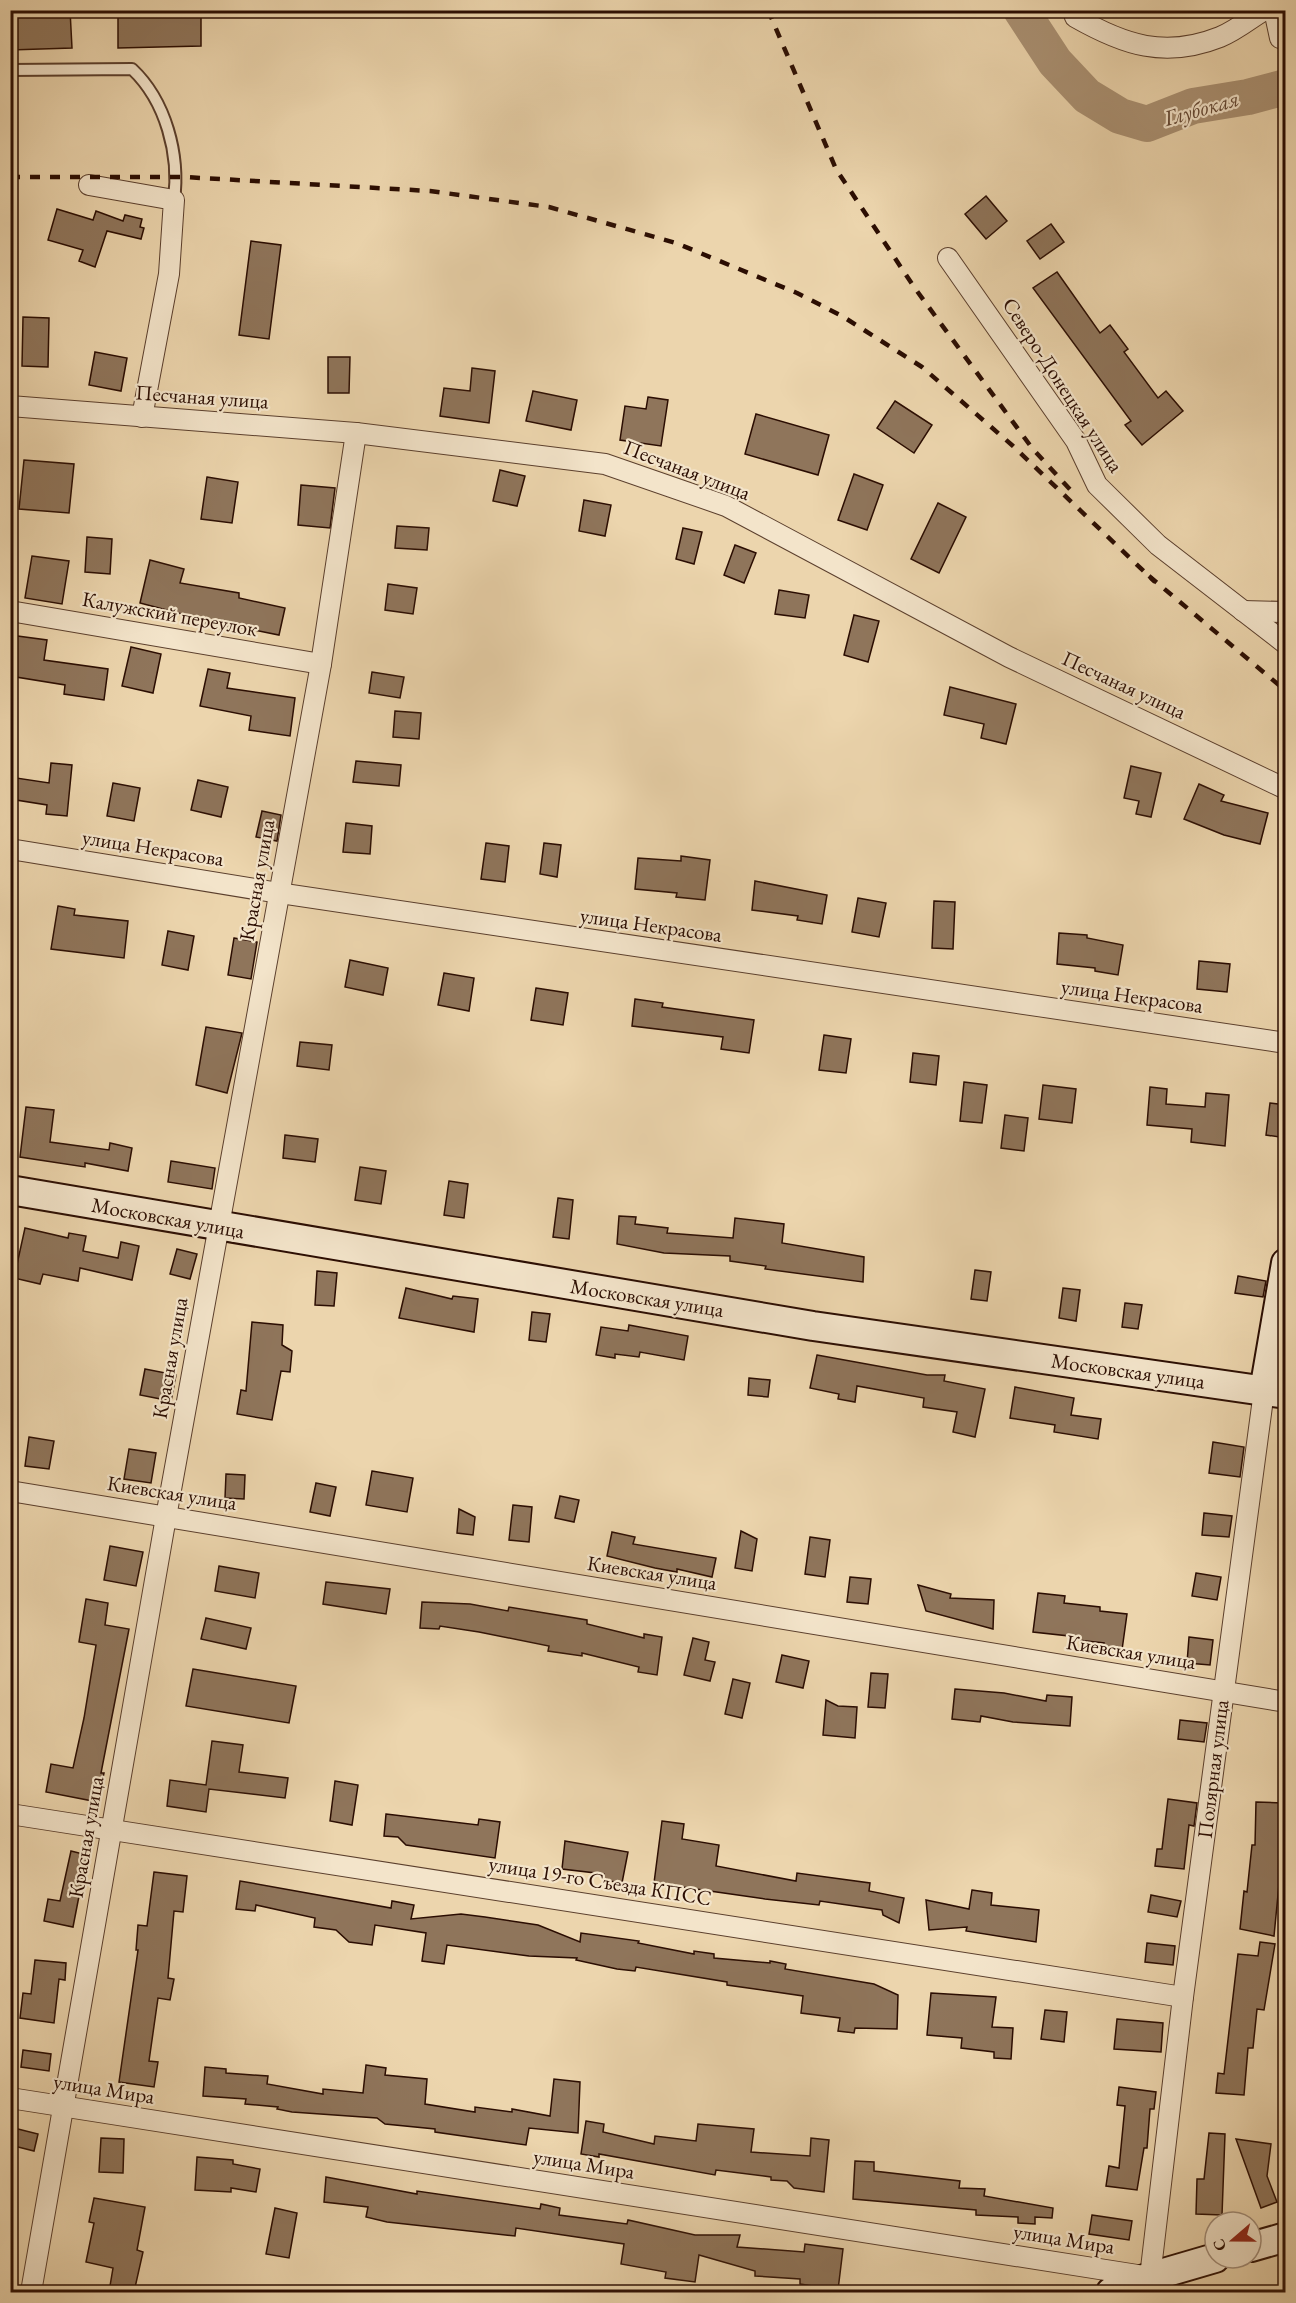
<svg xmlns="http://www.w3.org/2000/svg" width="1296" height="2303" viewBox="0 0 1296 2303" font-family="'EB Garamond',serif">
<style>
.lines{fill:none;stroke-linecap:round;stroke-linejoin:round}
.river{stroke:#aa9173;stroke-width:36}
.building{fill:#8f755b;stroke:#2b0d02;stroke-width:1.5}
.lane-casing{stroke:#5b3f2d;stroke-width:14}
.street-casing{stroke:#5b3f2d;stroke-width:22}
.secondary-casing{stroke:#2b0d02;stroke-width:32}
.lane{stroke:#f3e4ca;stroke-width:10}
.street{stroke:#f3e4ca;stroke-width:20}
.secondary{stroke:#f3e4ca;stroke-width:28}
.rail{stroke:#2b0d02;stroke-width:4.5;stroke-dasharray:10 10;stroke-linecap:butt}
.labels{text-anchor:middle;stroke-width:4.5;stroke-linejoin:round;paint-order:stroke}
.street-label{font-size:21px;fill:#2b0d02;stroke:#f3e4ca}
.water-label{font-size:22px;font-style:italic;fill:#644835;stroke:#f3e4ca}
</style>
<rect width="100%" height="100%" fill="#ecd5ad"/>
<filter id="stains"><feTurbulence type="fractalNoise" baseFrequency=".00333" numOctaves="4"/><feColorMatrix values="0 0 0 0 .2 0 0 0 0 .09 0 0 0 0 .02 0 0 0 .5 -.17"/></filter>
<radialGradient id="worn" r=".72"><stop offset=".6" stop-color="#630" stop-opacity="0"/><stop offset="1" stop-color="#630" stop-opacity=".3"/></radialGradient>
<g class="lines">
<path class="river" d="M1021,10L1055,62L1087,96L1120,116L1147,124L1193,106L1248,97L1286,87"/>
</g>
<g class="building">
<path d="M70,10L72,48L10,50V11Z"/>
<path d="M118,10H201V46L118,48Z"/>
<path d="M986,196L1007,221L986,239L965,214Z"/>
<path d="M57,209L93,220L96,211L123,221L125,215L142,219L140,227L144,228L141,239L107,231L95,267L79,261L83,250L48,240Z"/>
<path d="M1051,224L1064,242L1040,259L1027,241Z"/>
<path d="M251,241L281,245L269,339L239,335Z"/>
<path d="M1057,272L1100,333L1110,325L1128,349L1124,352L1158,398L1166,391L1183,411L1142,445L1125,425L1131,421L1033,288Z"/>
<path d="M23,317L49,318L48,367L22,366Z"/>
<path d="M95,352L127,358L121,391L89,385Z"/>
<path d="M328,357H350L349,393H328Z"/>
<path d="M472,368L495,371L489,423L440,416L444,388L470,391Z"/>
<path d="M533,391L577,400L571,430L526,421Z"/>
<path d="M648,397L668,400L661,446L620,440L625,406L646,409Z"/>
<path d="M895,401L932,425L914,453L877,428Z"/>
<path d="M756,414L829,435L818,475L745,454Z"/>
<path d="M24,460L74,464L69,513L19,509Z"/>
<path d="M500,470L525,476L517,506L493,501Z"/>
<path d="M854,474L883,485L867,530L838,520Z"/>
<path d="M207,477L238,482L232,523L201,519Z"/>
<path d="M301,485L335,488L330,528L298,525Z"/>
<path d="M584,500L611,505L605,536L579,531Z"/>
<path d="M938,503L966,517L939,573L911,559Z"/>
<path d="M397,526L429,528L427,550L395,548Z"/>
<path d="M683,528L702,532L694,564L676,559Z"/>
<path d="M87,537L112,539L110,574L85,572Z"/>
<path d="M735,545L756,553L744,583L724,575Z"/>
<path d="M32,556L69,561L62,604L25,598Z"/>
<path d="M150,560L184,569L180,583L239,593V598L285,608L279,635L234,626L233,631L199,625L201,619L140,603Z"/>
<path d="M388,584L417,588L413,614L385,610Z"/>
<path d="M779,590L809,595L805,618L775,614Z"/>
<path d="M854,615L879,621L868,662L844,655Z"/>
<path d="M10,635L47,640L44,660L108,669L104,700L64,694L65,685L10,676Z"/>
<path d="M131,647L161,654L153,693L122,686Z"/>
<path d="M208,669L230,673L227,688L295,698L290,736L249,730L251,716L200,706Z"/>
<path d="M372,672L404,677L400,698L369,693Z"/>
<path d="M950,687L1016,704L1006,744L981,738L984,724L944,715Z"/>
<path d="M395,711L421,713L419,739L393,737Z"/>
<path d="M356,761L401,765L399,786L353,782Z"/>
<path d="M51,763L72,765L67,816L46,814L47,805L10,799V777L49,783Z"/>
<path d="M1131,766L1161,773L1151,817L1136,814L1139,801L1124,798Z"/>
<path d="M198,780L228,787L221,817L191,810Z"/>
<path d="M113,783L140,788L134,821L107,816Z"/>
<path d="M1199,784L1224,795L1221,801L1268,813L1260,844L1224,835L1184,819Z"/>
<path d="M262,811L281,815L277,841L256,837Z"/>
<path d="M346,823L372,826L370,854L343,852Z"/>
<path d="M486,843L509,846L505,882L481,879Z"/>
<path d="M544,843L561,845L557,877L540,874Z"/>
<path d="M681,856L710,860L705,900L676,897L677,893L635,889L638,858L681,861Z"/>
<path d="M755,881L827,895L822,924L797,920L798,916L752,910Z"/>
<path d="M858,898L886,903L879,937L852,932Z"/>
<path d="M934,901L955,902L953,949L932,948Z"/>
<path d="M58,906L75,909L74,915L128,921L124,958L51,949Z"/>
<path d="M168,931L194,936L188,970L162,965Z"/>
<path d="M1059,933L1087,935V938L1123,945L1118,975L1095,971V968L1057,964Z"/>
<path d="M234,938L257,942L251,979L228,975Z"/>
<path d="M350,960L388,968L383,995L345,987Z"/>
<path d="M1199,961L1230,964L1227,992L1197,989Z"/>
<path d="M444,973L474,978L469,1011L438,1005Z"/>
<path d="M536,988L568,993L563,1025L531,1020Z"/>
<path d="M635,999L663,1003L662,1007L754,1020L749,1053L721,1049L723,1037L632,1026Z"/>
<path d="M206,1027L242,1033L227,1093L196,1085Z"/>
<path d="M824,1035L851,1039L846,1073L819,1070Z"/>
<path d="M300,1042L332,1045L329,1070L297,1066Z"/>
<path d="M913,1053L939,1056L936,1085L910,1082Z"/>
<path d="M964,1082L987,1085L982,1123L960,1121Z"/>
<path d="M1043,1085L1076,1089L1072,1123L1039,1119Z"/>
<path d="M1150,1087L1167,1089L1166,1104L1205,1107L1206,1093L1229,1095L1225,1146L1191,1142L1192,1129L1147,1125Z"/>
<path d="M1270,1103L1286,1105V1138L1266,1135Z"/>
<path d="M26,1107L54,1110L50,1142L109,1150L110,1143L132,1148L128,1171L85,1163V1167L20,1157Z"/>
<path d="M1005,1115L1028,1118L1024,1151L1001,1148Z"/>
<path d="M285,1135L318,1139L315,1162L283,1158Z"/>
<path d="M171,1161L215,1168L212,1189L168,1182Z"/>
<path d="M360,1167L386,1171L381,1204L355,1200Z"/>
<path d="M449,1181L468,1184L464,1218L444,1215Z"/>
<path d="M558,1198L573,1200L569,1239L553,1237Z"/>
<path d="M619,1216L636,1217L635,1224L668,1228L667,1233L733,1238L735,1218L784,1224L782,1243L864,1257L863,1282L765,1269L766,1266L730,1261V1256L664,1253L617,1244Z"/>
<path d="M25,1228L68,1238L69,1233L86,1236L83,1251L118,1258L121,1242L139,1246L132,1280L80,1268L78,1281L43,1274L40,1284L14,1278Z"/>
<path d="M177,1249L197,1254L190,1279L170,1274Z"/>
<path d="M975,1270L991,1272L987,1301L971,1299Z"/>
<path d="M317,1271L337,1273L334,1306L315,1305Z"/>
<path d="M1238,1276L1266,1281L1263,1297L1235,1293Z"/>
<path d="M406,1288L452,1299L453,1296L478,1299L474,1332L399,1318Z"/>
<path d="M1063,1288L1080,1290L1076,1321L1059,1318Z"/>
<path d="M1125,1303L1142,1305L1138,1329L1122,1327Z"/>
<path d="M532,1312L550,1314L546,1342L529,1340Z"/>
<path d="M252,1322L283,1325L282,1345L292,1351L290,1372L281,1371L272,1420L237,1414L241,1390L246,1391Z"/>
<path d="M629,1325L688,1336L684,1360L640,1352L639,1357L615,1354V1358L596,1355L601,1327L628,1331Z"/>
<path d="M817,1355L927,1375H945L944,1381L985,1389L975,1437L953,1432L957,1412L923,1407L924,1398L857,1386L855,1402L838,1399L839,1394L810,1388Z"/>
<path d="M145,1369L176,1375L171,1401L140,1395Z"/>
<path d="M749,1378L770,1380L768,1397L748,1395Z"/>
<path d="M1015,1387L1074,1398L1071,1415L1101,1419L1098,1439L1054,1432L1055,1425L1010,1418Z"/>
<path d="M29,1437L54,1441L49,1469L25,1466Z"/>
<path d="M1213,1442L1244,1447L1240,1477L1209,1473Z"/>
<path d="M129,1449L156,1453L151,1483L124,1479Z"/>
<path d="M372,1471L413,1478L407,1512L366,1505Z"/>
<path d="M226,1474L245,1475L244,1499L225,1498Z"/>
<path d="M316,1483L336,1487L330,1516L310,1512Z"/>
<path d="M560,1496L579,1500L574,1522L555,1518Z"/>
<path d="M513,1505L532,1507L529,1542L509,1540Z"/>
<path d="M459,1509L475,1517L473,1535L457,1533Z"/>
<path d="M1204,1513L1232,1516L1229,1537L1202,1535Z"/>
<path d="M741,1531L757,1539L752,1571L735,1568Z"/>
<path d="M612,1532L635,1537L633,1544L716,1558L712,1577L677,1569V1572L655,1568L607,1556Z"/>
<path d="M810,1537L830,1540L825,1577L805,1574Z"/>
<path d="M110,1546L143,1552L136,1586L104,1580Z"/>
<path d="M219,1566L259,1573L255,1598L215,1591Z"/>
<path d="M1196,1573L1221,1577L1217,1600L1192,1596Z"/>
<path d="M850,1577L871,1579L868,1604L847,1602Z"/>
<path d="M326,1582L390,1589L386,1614L323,1604Z"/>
<path d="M918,1585L951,1594L950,1598L994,1600L993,1629L926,1611Z"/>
<path d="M1038,1593L1065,1596L1064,1603L1100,1607V1611L1127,1614L1122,1650L1103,1647L1104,1643L1077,1640L1078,1637L1033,1632Z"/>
<path d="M86,1599L108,1603L105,1625L129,1629L101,1773H104L98,1802L46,1792L51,1764L73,1768L84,1718L96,1645L79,1642Z"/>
<path d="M422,1602L470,1604L508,1611L509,1607L587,1620V1624L644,1638V1634L662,1637L657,1675L638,1672L639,1667L582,1653V1656L548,1651L549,1646L479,1632L440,1626L439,1629L420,1628Z"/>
<path d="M206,1618L251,1628L246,1649L201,1639Z"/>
<path d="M1189,1637L1213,1640L1210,1665L1187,1663Z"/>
<path d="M693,1638L709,1642L705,1660L715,1662L710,1681L684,1675Z"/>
<path d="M782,1655L809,1661L803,1688L776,1682Z"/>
<path d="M193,1669L296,1686L289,1723L186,1706Z"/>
<path d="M871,1673L888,1674L885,1708L868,1707Z"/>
<path d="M733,1679L750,1683L742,1718L725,1714Z"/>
<path d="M955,1689L1004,1693L1046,1701L1047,1695L1072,1697L1070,1726L1013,1722L981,1716L980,1722L952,1719Z"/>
<path d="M826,1700L838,1706L857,1707L855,1738L823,1735Z"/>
<path d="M1180,1720L1207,1723L1204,1742L1178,1739Z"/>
<path d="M212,1741L243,1745L239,1772L288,1778L285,1798L209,1789L206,1812L167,1806L170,1780L206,1785Z"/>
<path d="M335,1781L358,1785L352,1825L330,1821Z"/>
<path d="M1168,1799L1197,1803L1194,1826L1189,1825L1184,1869L1155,1866L1157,1849H1162Z"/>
<path d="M1256,1802L1282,1803L1281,1848L1286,1849V1875L1280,1874L1274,1936L1240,1929L1244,1891L1247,1892L1252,1845H1255Z"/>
<path d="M386,1814L478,1825L479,1819L500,1822L495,1858L406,1845L398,1837L384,1836Z"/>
<path d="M662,1821L684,1824L682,1839L719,1845L716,1866L796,1881L797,1873L870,1883L869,1891L904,1898L899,1923L883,1915L882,1910L820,1901L819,1905L765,1899L654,1883Z"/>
<path d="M565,1841L628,1852L622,1883L603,1880L604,1874L562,1869Z"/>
<path d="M71,1851L87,1855L73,1927L44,1921L48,1899L60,1901Z"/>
<path d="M154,1872L187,1876L183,1912L174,1911L168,1978L174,1979L170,2000L158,1998L149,2061L158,2062L154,2087L119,2082L138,1950H136L138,1925L147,1926Z"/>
<path d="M240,1881L391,1908L392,1901L414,1905L411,1919L461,1914L485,1917L538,1925L580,1942L581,1933L639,1941L638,1943L694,1954V1951L714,1954V1958L770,1963V1961L786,1964L785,1969L874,1984L898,1995L897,2029L855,2028L854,2033L838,2031L840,2018L801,2013L803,1996L727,1985V1982L636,1967L635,1971L617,1969L576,1960L577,1958L529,1956L447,1945L444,1964L422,1961L426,1933L375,1925L372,1945L349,1942L336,1930L314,1927L315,1918L256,1905L255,1911L236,1909Z"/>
<path d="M972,1890L992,1893L991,1905L1039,1910L1036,1942L966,1931L967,1927L929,1930L926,1900L969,1909Z"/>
<path d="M1151,1895L1181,1901L1177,1917L1148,1912Z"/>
<path d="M1260,1942L1275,1944L1264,2010L1257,2009L1253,2048H1248L1244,2095L1216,2093L1218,2073L1224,2074L1238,1954L1258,1956Z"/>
<path d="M1147,1943L1175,1946L1173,1965L1145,1962Z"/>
<path d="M35,1960L66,1963L65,1980L59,1979L54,2023L20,2018L23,1993L31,1994Z"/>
<path d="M931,1993L996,1997L992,2027L1013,2028L1011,2059L994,2058V2052L961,2048L962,2038L927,2035Z"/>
<path d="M1045,2010L1067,2012L1064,2042L1041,2039Z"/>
<path d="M1117,2019L1163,2023L1161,2052L1114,2049Z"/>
<path d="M23,2050L51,2054L49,2071L21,2067Z"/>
<path d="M366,2065L386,2068L385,2075L427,2079L425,2104L475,2112V2107L512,2112V2109L550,2116L554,2079L580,2082L578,2133L529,2128L526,2145L435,2132V2129L385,2124L377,2118L292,2112L277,2109L278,2107L245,2104L246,2099L203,2096L205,2067L226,2069V2073L268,2076L267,2084L323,2094V2089L363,2093Z"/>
<path d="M1119,2087L1156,2092L1154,2109H1150L1147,2148H1144L1137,2190L1106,2186L1109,2166L1119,2168L1125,2106L1117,2105Z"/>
<path d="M586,2121L604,2124L603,2132L654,2144L655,2136L696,2141L698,2124L754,2129L751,2152L810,2156L811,2138L829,2140L824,2192L794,2188L787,2181L771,2180V2177L716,2170L715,2175L599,2154V2157L581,2154Z"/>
<path d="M10,2127L38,2134L34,2151L10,2145Z"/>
<path d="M1209,2133L1225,2134L1222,2215L1196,2214L1197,2179H1204Z"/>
<path d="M101,2138L124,2139L123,2173L99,2172Z"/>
<path d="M1236,2139L1271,2144L1267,2176L1277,2202L1261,2208Z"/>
<path d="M197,2157L233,2160V2164L260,2169L256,2192L231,2188V2192L195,2190Z"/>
<path d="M855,2161L874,2162V2171L960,2181L959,2188L985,2189L984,2196L1053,2208L1052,2218L1035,2217V2224L1018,2223V2217L976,2215V2210L853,2199Z"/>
<path d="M326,2177L417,2194V2191L540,2209L541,2204L560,2208L559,2215L627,2224L628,2220L695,2235H740L737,2247L804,2252L805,2244L843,2249L838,2290L800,2284V2279L755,2276V2271L699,2255L695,2282L665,2278L666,2272L621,2264L624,2244L516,2228L515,2236L387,2222L366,2217L368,2207L324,2202Z"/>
<path d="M94,2198L145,2207L137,2250L143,2252L134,2292H109L113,2268L86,2262L94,2223L89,2222Z"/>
<path d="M275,2208L297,2213L289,2258L266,2254Z"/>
<path d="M1092,2215L1132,2221L1129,2240L1089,2234Z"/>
</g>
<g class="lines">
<defs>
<path id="lane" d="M10,70L132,69C166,101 180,155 174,200"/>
<g id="street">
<path d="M1073,10L1075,17C1124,45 1165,59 1220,37C1235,31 1250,19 1264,10"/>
<path d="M1274,10L1280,38"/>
<path d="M89,185L174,200L169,274L142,417"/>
<path d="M948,258L1076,441L1097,485L1158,545L1286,644"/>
<path d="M10,406L356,433L605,464L726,506L1009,657L1286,789"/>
<path d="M10,611L321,664"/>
<path d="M1243,611L1286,612"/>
<path d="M10,849L279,893L1286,1043"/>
<path d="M10,1491L1286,1702"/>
<path d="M10,1814L1183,1997"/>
<path d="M10,2098L1150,2277L1183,1997L1264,1391"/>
<path d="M31,2292L166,1517L321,664L356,433"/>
</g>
<g id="secondary">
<path d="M10,1190L813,1326L1286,1394"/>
<path d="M1264,1391L1286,1263"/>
<path d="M1251,2247L1286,2237"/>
<path d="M1111,2292L1150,2277L1215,2258"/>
</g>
</defs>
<use href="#lane" class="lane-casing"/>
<use href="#street" class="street-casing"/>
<use href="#secondary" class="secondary-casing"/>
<use href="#lane" class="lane"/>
<use href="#street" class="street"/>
<use href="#secondary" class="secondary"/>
<g class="rail">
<path d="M768,10L836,169L914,287L1032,448L1076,496"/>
<path d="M10,177H184L430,191L549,207L676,243L797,293L842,316L922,367L1013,446L1155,582"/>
<path d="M1149,576L1286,691"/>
</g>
</g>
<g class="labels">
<g class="street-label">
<text transform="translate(1063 385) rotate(57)" y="7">Северо-Донецкая улица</text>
<text transform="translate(202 397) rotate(4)" y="7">Песчаная улица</text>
<text transform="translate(687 470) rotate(21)" y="7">Песчаная улица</text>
<text transform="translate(170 614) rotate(10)" y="7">Калужский переулок</text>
<text transform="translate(1124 685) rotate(25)" y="7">Песчаная улица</text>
<text transform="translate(153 848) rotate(9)" y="7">улица Некрасова</text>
<text transform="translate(257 880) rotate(-80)" y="7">Красная улица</text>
<text transform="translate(651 925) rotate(8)" y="7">улица Некрасова</text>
<text transform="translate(1132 996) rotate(8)" y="7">улица Некрасова</text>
<text transform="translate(168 1218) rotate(10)" y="7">Московская улица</text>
<text transform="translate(647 1298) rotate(9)" y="7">Московская улица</text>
<text transform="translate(170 1358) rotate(-80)" y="7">Красная улица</text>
<text transform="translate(1128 1371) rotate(8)" y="7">Московская улица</text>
<text transform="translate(172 1493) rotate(9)" y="7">Киевская улица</text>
<text transform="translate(652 1573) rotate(9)" y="7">Киевская улица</text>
<text transform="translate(1131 1652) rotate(9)" y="7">Киевская улица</text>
<text transform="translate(1213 1769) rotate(-83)" y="7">Полярная улица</text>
<text transform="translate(86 1837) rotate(-80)" y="7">Красная улица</text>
<text transform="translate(600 1881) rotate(9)" y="7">улица 19-го Съезда КПСС</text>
<text transform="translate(104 2089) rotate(9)" y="7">улица Мира</text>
<text transform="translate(584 2164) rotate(9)" y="7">улица Мира</text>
<text transform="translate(1064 2239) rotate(9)" y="7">улица Мира</text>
</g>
<g class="water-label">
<text transform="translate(1201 108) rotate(-16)" y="8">Глубокая</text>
</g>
</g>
<rect width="1296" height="2303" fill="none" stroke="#ecd5ad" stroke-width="36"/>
<rect x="12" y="12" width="1272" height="2279" fill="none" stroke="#2b0d02" stroke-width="3"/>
<rect x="18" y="18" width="1260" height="2267" fill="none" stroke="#2b0d02" stroke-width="1.5"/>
<g transform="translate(1233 2240) rotate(250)"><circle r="28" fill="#f3e4ca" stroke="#a38e7a" stroke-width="1.5"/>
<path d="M0-4.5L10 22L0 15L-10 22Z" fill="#8f2418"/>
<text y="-9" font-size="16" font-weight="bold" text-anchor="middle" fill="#2b0d02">С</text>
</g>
<rect width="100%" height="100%" filter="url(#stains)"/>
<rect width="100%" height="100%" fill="url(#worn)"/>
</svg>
